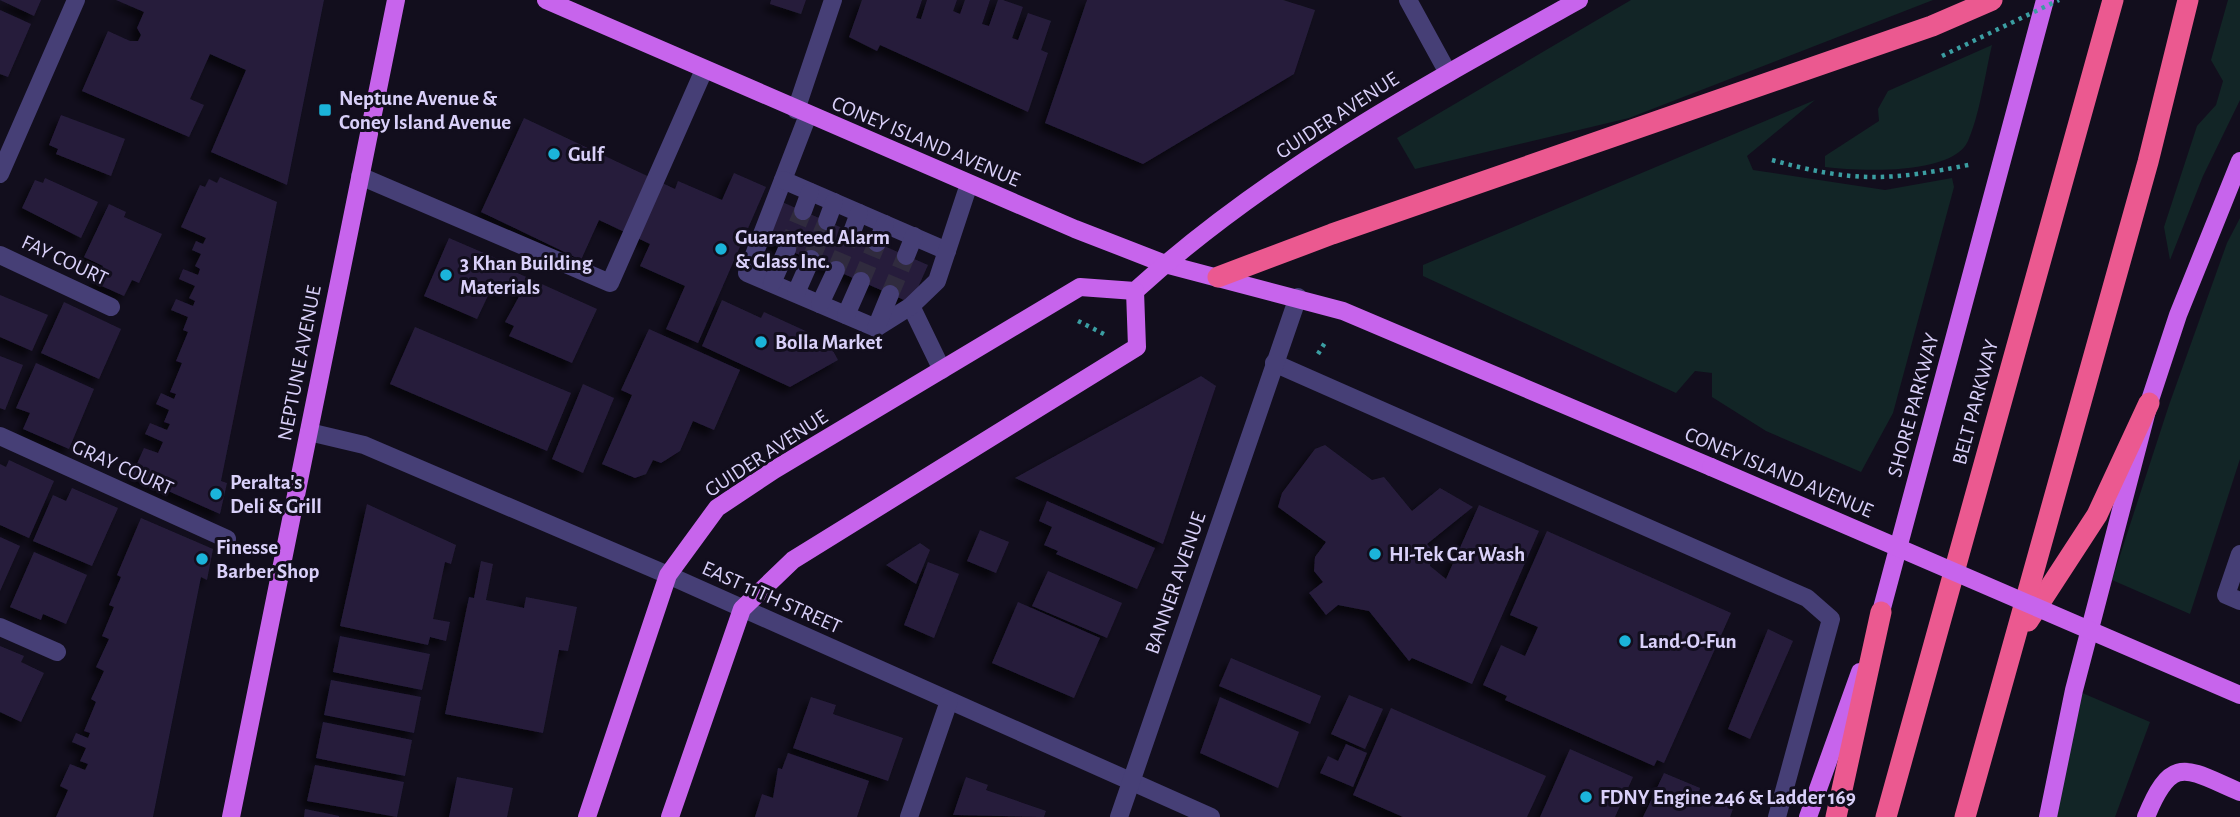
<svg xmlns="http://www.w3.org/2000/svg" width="2240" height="817" viewBox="0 0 2240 817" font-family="'Alegreya Sans',sans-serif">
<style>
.green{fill:#122526}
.building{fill:#261d3b;filter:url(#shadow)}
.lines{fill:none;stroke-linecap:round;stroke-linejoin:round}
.minor-tunnel{stroke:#302b3e;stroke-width:18;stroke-dasharray:18 9;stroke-linecap:butt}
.path{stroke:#3b9ea2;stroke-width:4.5;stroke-dasharray:3.5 5;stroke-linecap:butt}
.minor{stroke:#463f76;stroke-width:18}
.major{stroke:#c764ec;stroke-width:18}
.highway{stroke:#eb5990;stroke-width:21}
.path-bridge{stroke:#3b9ea2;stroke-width:4.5;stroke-dasharray:3.5 5;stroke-linecap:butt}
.major-bridge{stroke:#c764ec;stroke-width:18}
.poi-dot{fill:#1bb4da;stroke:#120e1d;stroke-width:2.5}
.labels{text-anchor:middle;stroke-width:6;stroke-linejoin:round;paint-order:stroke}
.poi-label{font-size:21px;font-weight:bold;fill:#d9d0f9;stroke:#120e1d;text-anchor:start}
.street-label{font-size:21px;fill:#d9d0f9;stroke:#120e1d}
</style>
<defs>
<filter id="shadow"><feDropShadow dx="-6" dy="6" stdDeviation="3.5" flood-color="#0009"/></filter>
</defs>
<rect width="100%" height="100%" fill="#120e1d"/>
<g class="green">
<path d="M1631,0H1933L1629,118L1415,169L1397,138Z"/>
<path d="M2228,0H2240V100L2203,176L2170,260L2164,227L2197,126L2216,105L2223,81L2211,60Z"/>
<path d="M1992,45C1985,74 1980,114 1968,141C1952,176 1858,171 1825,167V156L1879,121L1878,109L1888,91Z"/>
<path d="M1815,100L1747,156L1753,170L1885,190L1952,178L1954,187L1893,413L1861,472L1766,431L1712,397V373L1695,371L1676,393L1423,276V265Z"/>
<path d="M2240,218V459L2190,614L2112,580L2169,405L2227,243Z"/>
<path d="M2080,692L2150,722L2115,817H2055Z"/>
</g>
<g class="building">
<path d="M0,0H41L34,16Z"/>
<path d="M116,0H324L287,185L211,152L246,70L210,54L190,99L204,105L189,137L82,91L108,31L130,41H138L141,35L137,28L144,12Z"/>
<path d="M771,0H806L801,14L770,4Z"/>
<path d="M862,0H922L916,18L921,19L927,0H957L953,11L960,14L965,0H990L982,24L989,26L998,0H1003L1023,7L1012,38L1018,40L1028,13L1051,21L1041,50L1048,53L1028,112L880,45L877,51L849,37Z"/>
<path d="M1087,0H1283L1315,10L1294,74L1143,164L1045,123Z"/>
<path d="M0,10L31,24L8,77L0,74Z"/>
<path d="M61,115L125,139L111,176L56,154L58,149L49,145Z"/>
<path d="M524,118L675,189L678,181L722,200L734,173L766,187L698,343L666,329L685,286L640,266L650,244L599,220L581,260L481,212Z"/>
<path d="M220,177L277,202L221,481L227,483L220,514L132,475L144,448L158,453L163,442L145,434L150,423L167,430L170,424L164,422L169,410L156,404L161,393L174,399L176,394L170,392L182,363L176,361L188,332L183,330L188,317L171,310L176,299L193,306L195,301L189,298L195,286L179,279L183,269L198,275L200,269L195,266L201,254L192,250L196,241L203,244L206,238L181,227L200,185L205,187L209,179L217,183Z"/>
<path d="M45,178L98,202L81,238L22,208L35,180L43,183Z"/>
<path d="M782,202L928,265L911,303L765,240Z"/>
<path d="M109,204L126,212L124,217L162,234L139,283L132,280L124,296L95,283L103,266L84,257Z"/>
<path d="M449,238L514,266L513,271L597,309L572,363L509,336L514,326L505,322L522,291L507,284L503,292L492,287L477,319L424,296Z"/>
<path d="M0,295L48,315L32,351L0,337Z"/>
<path d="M722,300L761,318L764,312L810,333L808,339L831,347L838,360L790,387L702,346Z"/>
<path d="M64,302L121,329L99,379L41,353Z"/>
<path d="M415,327L571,393L547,451L390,384Z"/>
<path d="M649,329L740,370L714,430L693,421L680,451L661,463L653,460L646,474L635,478L602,464L632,395L621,390Z"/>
<path d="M0,356L23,365L5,410L0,408Z"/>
<path d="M36,363L94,389L69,449L23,429L30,413L16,408Z"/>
<path d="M1201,376L1216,386L1163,544L1015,478Z"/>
<path d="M583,384L614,398L583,473L552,459Z"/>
<path d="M1325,445L1372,480L1384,477L1412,511L1440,488L1473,507L1427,544L1433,551L1430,566L1446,579L1479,505L1539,531L1472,684L1412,658L1409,661L1369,611L1338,605L1326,615L1309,593L1323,582L1314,571L1315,557L1326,542L1278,507L1282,493L1315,449Z"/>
<path d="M9,460L54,481L29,538L0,525V464L6,467Z"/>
<path d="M72,488L118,508L92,566L33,541L53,495L66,501Z"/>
<path d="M1047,501L1155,548L1137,589L1056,554L1058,551L1044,545L1052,527L1039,521Z"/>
<path d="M367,504L456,545L451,564L445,562L433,619L450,622L446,641L430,637L428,645L340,626Z"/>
<path d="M141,518L213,549L207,580L201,577L153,817H56L68,790L60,786L70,764L85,770L88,764L80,761L86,748L72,742L76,733L88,738L90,733L84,731L96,702L91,699L104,671L96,667L109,639L102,636L114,607L109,605L121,577L117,575Z"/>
<path d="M980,530L1009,542L996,573L967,561Z"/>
<path d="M1547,531L1731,613L1664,763L1657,760L1654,766L1505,700L1507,696L1483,685L1501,645L1525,656L1538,627L1510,615Z"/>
<path d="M0,537L20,546L0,591Z"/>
<path d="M920,543L930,550L916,584L886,565Z"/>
<path d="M34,552L87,575L66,624L43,614L41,620L10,607Z"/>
<path d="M481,561L493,564L486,600L524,608L526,597L577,607L568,651L559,650L543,733L445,714L469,597L474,598Z"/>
<path d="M928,562L959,574L934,638L904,625Z"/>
<path d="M1048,571L1122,603L1107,638L1032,606Z"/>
<path d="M1018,602L1100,638L1074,698L992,663Z"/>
<path d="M1768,629L1793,641L1750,739L1728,729Z"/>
<path d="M340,636L430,654L422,690L333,672Z"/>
<path d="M0,646L24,656L21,662L44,673L21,722L0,712Z"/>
<path d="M1231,658L1321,696L1310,724L1219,686Z"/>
<path d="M331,680L421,697L414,733L324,715Z"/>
<path d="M1349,695L1383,709L1365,749L1331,734Z"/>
<path d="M811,697L836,705L833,714L903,738L888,781L793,748Z"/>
<path d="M1220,697L1299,732L1278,788L1200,753Z"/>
<path d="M1391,708L1546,776L1527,817H1403L1353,795Z"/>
<path d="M323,722L412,740L405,776L316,758Z"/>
<path d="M1346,744L1367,753L1353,787L1320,773L1328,756L1338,761Z"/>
<path d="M1570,749L1633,777L1615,817H1540Z"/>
<path d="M788,753L869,781L857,817H755L762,794L773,798L778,768L782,769Z"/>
<path d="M315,765L404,782L397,817L307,801Z"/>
<path d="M1664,773L1700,788L1699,793L1734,806L1730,817H1643Z"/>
<path d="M457,777L513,788L507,817H449Z"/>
<path d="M966,777L988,785L986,790L1046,811L1044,817L953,815Z"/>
<path d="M305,809L339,816V817H304Z"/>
</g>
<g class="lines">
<g class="minor-tunnel">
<path d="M787,249L803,211"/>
<path d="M811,259L827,221"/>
<path d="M836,270L852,232"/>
<path d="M861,281L877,243"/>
<path d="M890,294L906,256"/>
</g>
<g class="path">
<path d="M1772,160C1854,183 1890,181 1973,164"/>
<path d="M1078,321L1104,334"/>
<path d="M1318,354L1326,341"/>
</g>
<g class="minor">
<path d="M1408,0L1448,73"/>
<path d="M796,110L833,0"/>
<path d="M808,115L747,273L876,328"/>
<path d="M0,174L76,0"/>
<path d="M360,176L610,283L704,70"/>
<path d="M783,180L947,251"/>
<path d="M803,211L810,192"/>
<path d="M827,221L834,202"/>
<path d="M852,232L859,213"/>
<path d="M877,243L885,224"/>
<path d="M0,255L111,307"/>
<path d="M906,256L914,236"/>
<path d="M772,283L787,249"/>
<path d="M796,293L811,259"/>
<path d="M820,304L836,270"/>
<path d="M911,306L942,370"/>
<path d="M846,315L861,281"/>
<path d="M876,328L911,306L937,281L969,184"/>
<path d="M876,328L890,294"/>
<path d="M1274,363L1807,598L1831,619L1777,817"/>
<path d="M309,432L364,445L668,575L1211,817"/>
<path d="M0,436L227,539"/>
<path d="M2240,554L2226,595L2240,601"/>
<path d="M0,627L57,652"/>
<path d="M909,817L949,701"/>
<path d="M1119,817L1298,297"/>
</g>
<g class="major">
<path d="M546,0L1075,229L1165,264L1343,311L1711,467"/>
<path d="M1878,623L2045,0"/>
<path d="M231,817L396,0"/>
<path d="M587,817L668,575L717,508L774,470L1080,287L1135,291C1267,171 1424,86 1579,0"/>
<path d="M670,817L742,609L793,560L1137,347L1135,291"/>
<path d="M1808,817L1860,672"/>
<path d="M2048,817L2074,690L2149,403L2178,315L2240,161"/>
<path d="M2146,817C2172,753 2186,769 2240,792"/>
</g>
<g class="highway">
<path d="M1218,277L1332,234L1932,26L1992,0"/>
<path d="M2028,621L2097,515L2149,403"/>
<path d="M1836,817L1881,612"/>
<path d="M1886,817L2113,0"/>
<path d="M1965,817L2148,162L2188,0"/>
</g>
<path class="path-bridge" d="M1942,56L2059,0"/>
<path class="major-bridge" d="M1711,467L2240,695"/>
</g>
<g class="poi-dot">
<rect x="318" y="103" width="14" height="14" rx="3.5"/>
<circle cx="554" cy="154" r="7"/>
<circle cx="721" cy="249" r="7"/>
<circle cx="446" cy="275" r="7"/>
<circle cx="761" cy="342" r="7"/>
<circle cx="216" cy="494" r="7"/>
<circle cx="1375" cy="554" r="7"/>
<circle cx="202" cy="559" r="7"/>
<circle cx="1625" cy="641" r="7"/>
<circle cx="1586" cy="797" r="7"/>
</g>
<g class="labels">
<g class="poi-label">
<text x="339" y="105">Neptune Avenue &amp;<tspan x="339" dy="24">Coney Island Avenue</tspan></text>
<text x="568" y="161">Gulf</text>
<text x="735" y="244">Guaranteed Alarm<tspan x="735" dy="24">&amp; Glass Inc.</tspan></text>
<text x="460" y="270">3 Khan Building<tspan x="460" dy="24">Materials</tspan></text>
<text x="775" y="349">Bolla Market</text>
<text x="230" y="489">Peralta's<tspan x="230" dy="24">Deli &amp; Grill</tspan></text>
<text x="216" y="554">Finesse<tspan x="216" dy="24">Barber Shop</tspan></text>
<text x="1389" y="561">HI-Tek Car Wash</text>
<text x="1639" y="648">Land-O-Fun</text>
<text x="1600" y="804">FDNY Engine 246 &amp; Ladder 169</text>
</g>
<g class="street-label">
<text transform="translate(1337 115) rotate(-33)" y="7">GUIDER AVENUE</text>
<text transform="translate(926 141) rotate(23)" y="7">CONEY ISLAND AVENUE</text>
<text transform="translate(65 260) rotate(25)" y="7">FAY COURT</text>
<text transform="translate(299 363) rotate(-79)" y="7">NEPTUNE AVENUE</text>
<text transform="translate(1975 402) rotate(-75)" y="7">BELT PARKWAY</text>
<text transform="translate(1913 405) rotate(-75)" y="7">SHORE PARKWAY</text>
<text transform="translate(766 453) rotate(-33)" y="7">GUIDER AVENUE</text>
<text transform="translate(123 467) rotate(24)" y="7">GRAY COURT</text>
<text transform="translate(1779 472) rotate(23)" y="7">CONEY ISLAND AVENUE</text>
<text transform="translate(1175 583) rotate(-71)" y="7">BANNER AVENUE</text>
<text transform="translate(772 597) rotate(24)" y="7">EAST 11TH STREET</text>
</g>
</g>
</svg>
